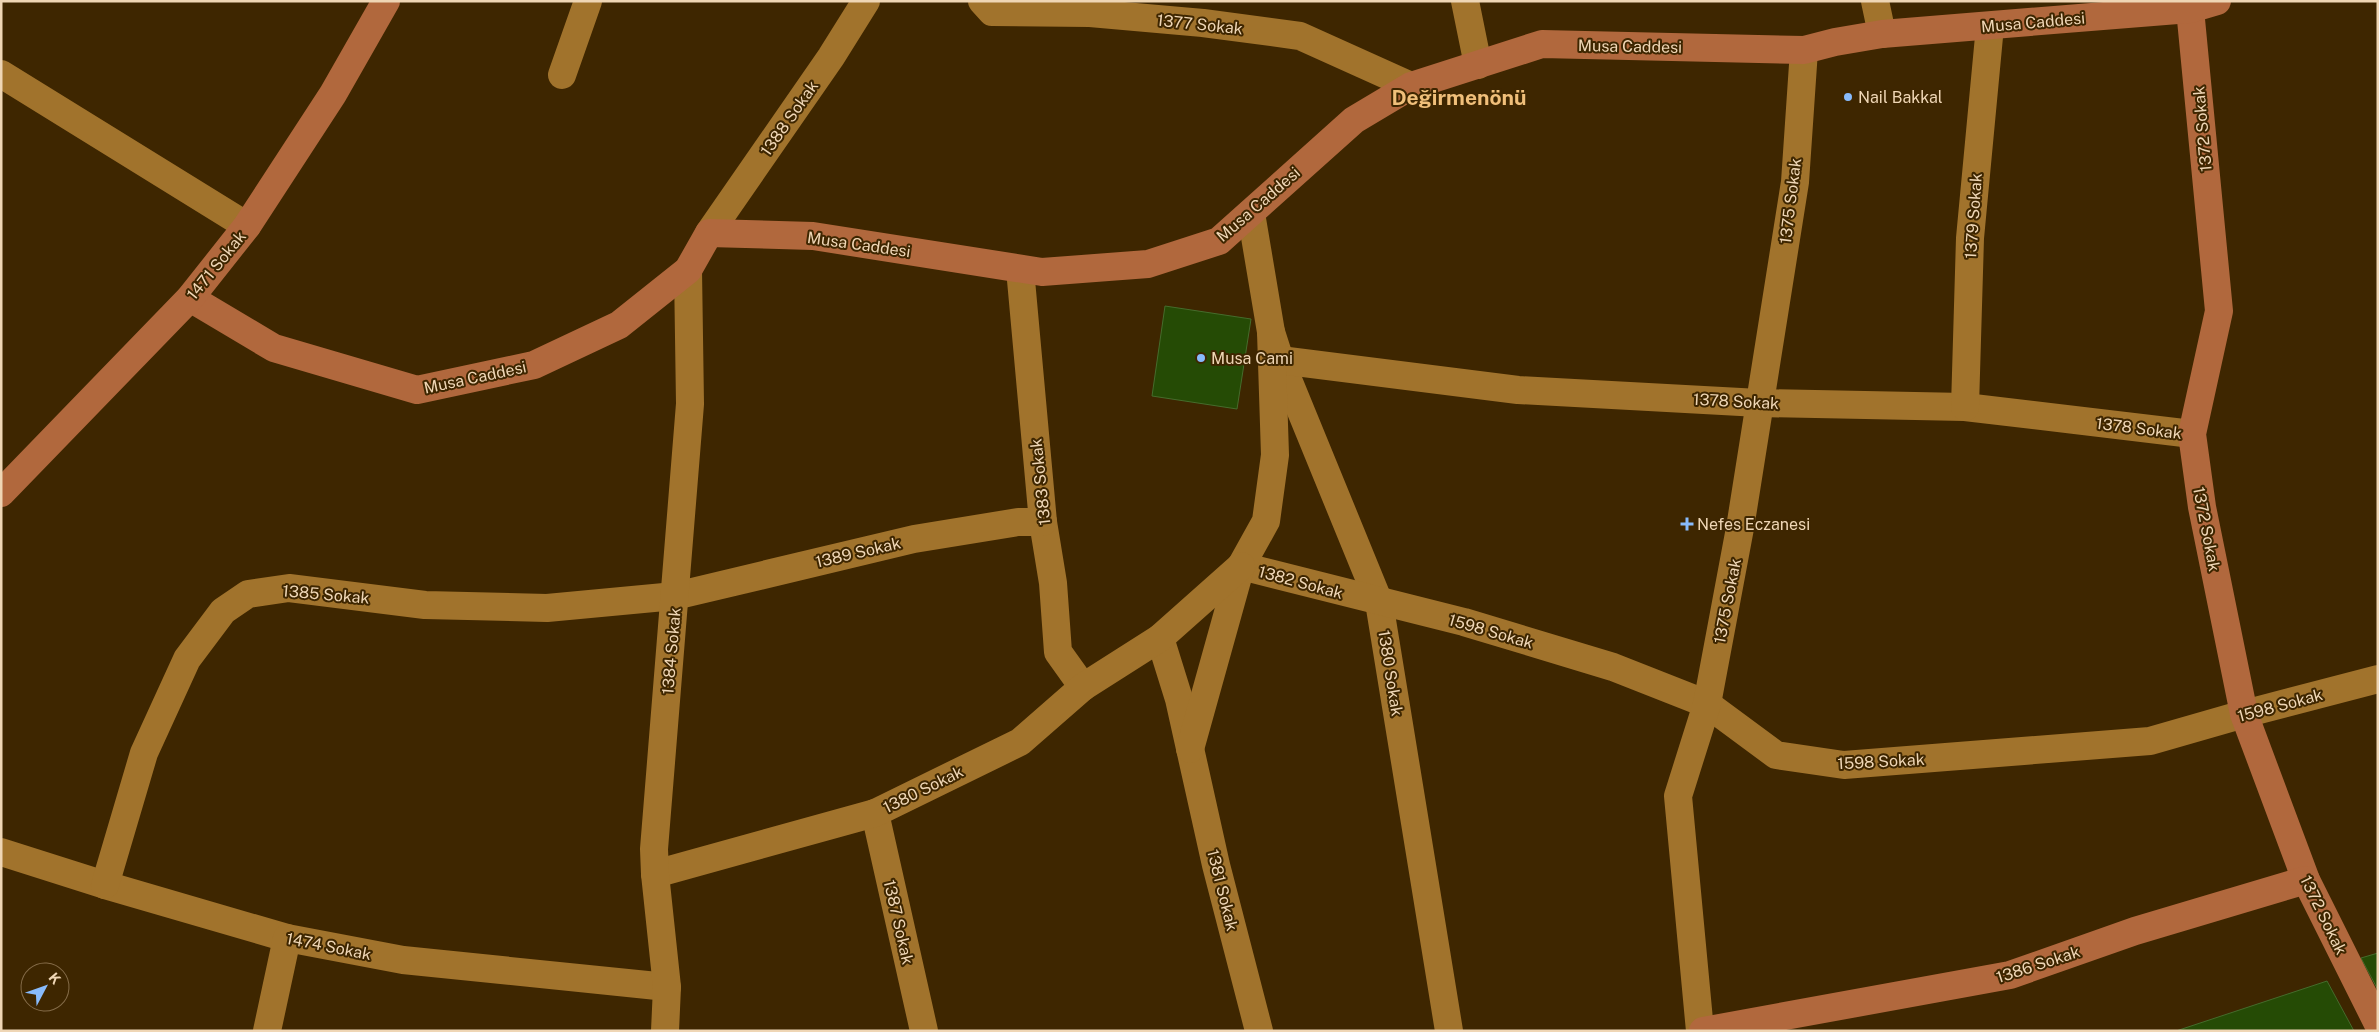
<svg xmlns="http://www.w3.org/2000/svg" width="2379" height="1032" viewBox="0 0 2379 1032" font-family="'Public Sans',sans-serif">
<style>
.building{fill:#254b05;stroke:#456c2c}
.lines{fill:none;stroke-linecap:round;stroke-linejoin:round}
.street{stroke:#a1732c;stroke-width:28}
.secondary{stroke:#b1683d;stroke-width:28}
.poi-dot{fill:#88bbfc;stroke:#3e2600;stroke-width:2}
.labels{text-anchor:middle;stroke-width:4;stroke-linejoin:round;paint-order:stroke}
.street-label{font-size:16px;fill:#efd6b5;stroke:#3e2600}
.poi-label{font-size:16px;fill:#efd6b5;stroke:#3e2600;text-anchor:start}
.district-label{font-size:21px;font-weight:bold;fill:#f0bf7a;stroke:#3e2600}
</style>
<rect width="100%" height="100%" fill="#3e2600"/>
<g class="building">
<path d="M1165,306L1251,319L1237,409L1152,396Z"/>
<path d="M2378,953V990L2361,958Z"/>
<path d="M2327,981L2354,1031H2176Z"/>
</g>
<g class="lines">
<g class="street">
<path d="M982,1L992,12L1090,13L1203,23L1300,36L1411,86"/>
<path d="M1465,1L1478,65"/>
<path d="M1875,1L1882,34"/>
<path d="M1,74L247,226"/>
<path d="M562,75L588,1"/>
<path d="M709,233L831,57L866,1"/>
<path d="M1020,269L1043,522L1053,583L1058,652L1083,687"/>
<path d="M1271,332L1280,360L1379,602L1449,1031"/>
<path d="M1280,360L1518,390L1759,403L1965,407L2192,434"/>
<path d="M1965,407L1970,238L1990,26"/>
<path d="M1241,566L1464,622L1613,667L1707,704L1776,755L1844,765L2150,741L2244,714L2378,679"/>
<path d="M1160,638L1179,699L1216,865L1259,1031"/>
<path d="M1190,749L1241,566L1266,521L1275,455L1271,332L1251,213"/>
<path d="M875,813L924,1031"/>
<path d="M1,852L105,885L287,938L403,960L667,987"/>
<path d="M655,874L875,813L1020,742L1083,687L1160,638L1241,566"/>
<path d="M105,885L144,753L187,659L223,611L248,594L289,588L425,605L547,608L675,596L914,539L1018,522H1043"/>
<path d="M267,1031L287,938"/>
<path d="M665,1031L667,987L655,874L654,849L690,404L688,270"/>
<path d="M1700,1031L1678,796L1707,704L1740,528L1795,182L1804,50"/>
</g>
<g class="secondary">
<path d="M2190,9L2219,311L2192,434L2202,507L2244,714L2306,880L2378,1024"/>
<path d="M190,298L274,348L417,390L534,365L619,325L688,270L709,233L813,236L1042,272L1148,264L1219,241L1354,120L1411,86L1542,44L1804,50L1835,42L1882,34L2190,9L2217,1"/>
<path d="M1,493L190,298L247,226L333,94L386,1"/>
<path d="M1703,1031L2010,975L2135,931L2306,880"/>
</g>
</g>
<g class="poi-dot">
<circle cx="1848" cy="97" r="5"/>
<circle cx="1201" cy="358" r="5"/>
<path d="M1684.5 516.5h5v5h5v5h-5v5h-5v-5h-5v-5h5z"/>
</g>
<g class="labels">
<g class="street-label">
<text transform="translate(2033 22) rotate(-5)" y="6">Musa Caddesi</text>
<text transform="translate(1200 24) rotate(6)" y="6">1377 Sokak</text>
<text transform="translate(1630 46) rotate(1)" y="6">Musa Caddesi</text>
<text transform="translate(789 118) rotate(-55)" y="6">1388 Sokak</text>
<text transform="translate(2202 129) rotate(-95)" y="6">1372 Sokak</text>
<text transform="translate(1790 201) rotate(-83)" y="6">1375 Sokak</text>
<text transform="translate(1258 204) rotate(-41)" y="6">Musa Caddesi</text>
<text transform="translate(1973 216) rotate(-86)" y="6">1379 Sokak</text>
<text transform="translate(859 244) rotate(8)" y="6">Musa Caddesi</text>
<text transform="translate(216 265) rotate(-51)" y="6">1471 Sokak</text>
<text transform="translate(475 377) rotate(-12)" y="6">Musa Caddesi</text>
<text transform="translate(1736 401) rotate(3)" y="6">1378 Sokak</text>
<text transform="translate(2139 428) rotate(7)" y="6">1378 Sokak</text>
<text transform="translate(1040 482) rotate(-96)" y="6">1383 Sokak</text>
<text transform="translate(2207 529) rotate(79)" y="6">1372 Sokak</text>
<text transform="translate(858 552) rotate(-13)" y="6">1389 Sokak</text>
<text transform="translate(1301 582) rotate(15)" y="6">1382 Sokak</text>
<text transform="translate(326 594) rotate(5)" y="6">1385 Sokak</text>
<text transform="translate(1727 601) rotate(-79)" y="6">1375 Sokak</text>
<text transform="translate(1491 631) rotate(16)" y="6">1598 Sokak</text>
<text transform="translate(671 651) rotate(-85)" y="6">1384 Sokak</text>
<text transform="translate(1391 673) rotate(81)" y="6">1380 Sokak</text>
<text transform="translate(2280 705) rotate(-15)" y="6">1598 Sokak</text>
<text transform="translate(1881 761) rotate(-3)" y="6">1598 Sokak</text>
<text transform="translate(923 789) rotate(-26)" y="6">1380 Sokak</text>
<text transform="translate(1223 890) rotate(76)" y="6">1381 Sokak</text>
<text transform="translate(2324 915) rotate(64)" y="6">1372 Sokak</text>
<text transform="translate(899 922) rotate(77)" y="6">1387 Sokak</text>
<text transform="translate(329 946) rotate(11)" y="6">1474 Sokak</text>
<text transform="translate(2038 964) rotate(-18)" y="6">1386 Sokak</text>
</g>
<g class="poi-label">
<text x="1858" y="103">Nail Bakkal</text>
<text x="1211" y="364">Musa Cami</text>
<text x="1697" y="530">Nefes Eczanesi</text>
</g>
<g class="district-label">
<text x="1459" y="105">Değirmenönü</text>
</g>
</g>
<rect width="2379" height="1032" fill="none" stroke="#efd6b5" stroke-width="5"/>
<g transform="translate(45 987) rotate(49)"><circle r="24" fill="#3e2600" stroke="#856c48"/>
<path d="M0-4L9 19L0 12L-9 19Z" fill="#88bbfc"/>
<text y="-8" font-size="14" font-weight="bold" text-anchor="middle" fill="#efd6b5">K</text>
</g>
</svg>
